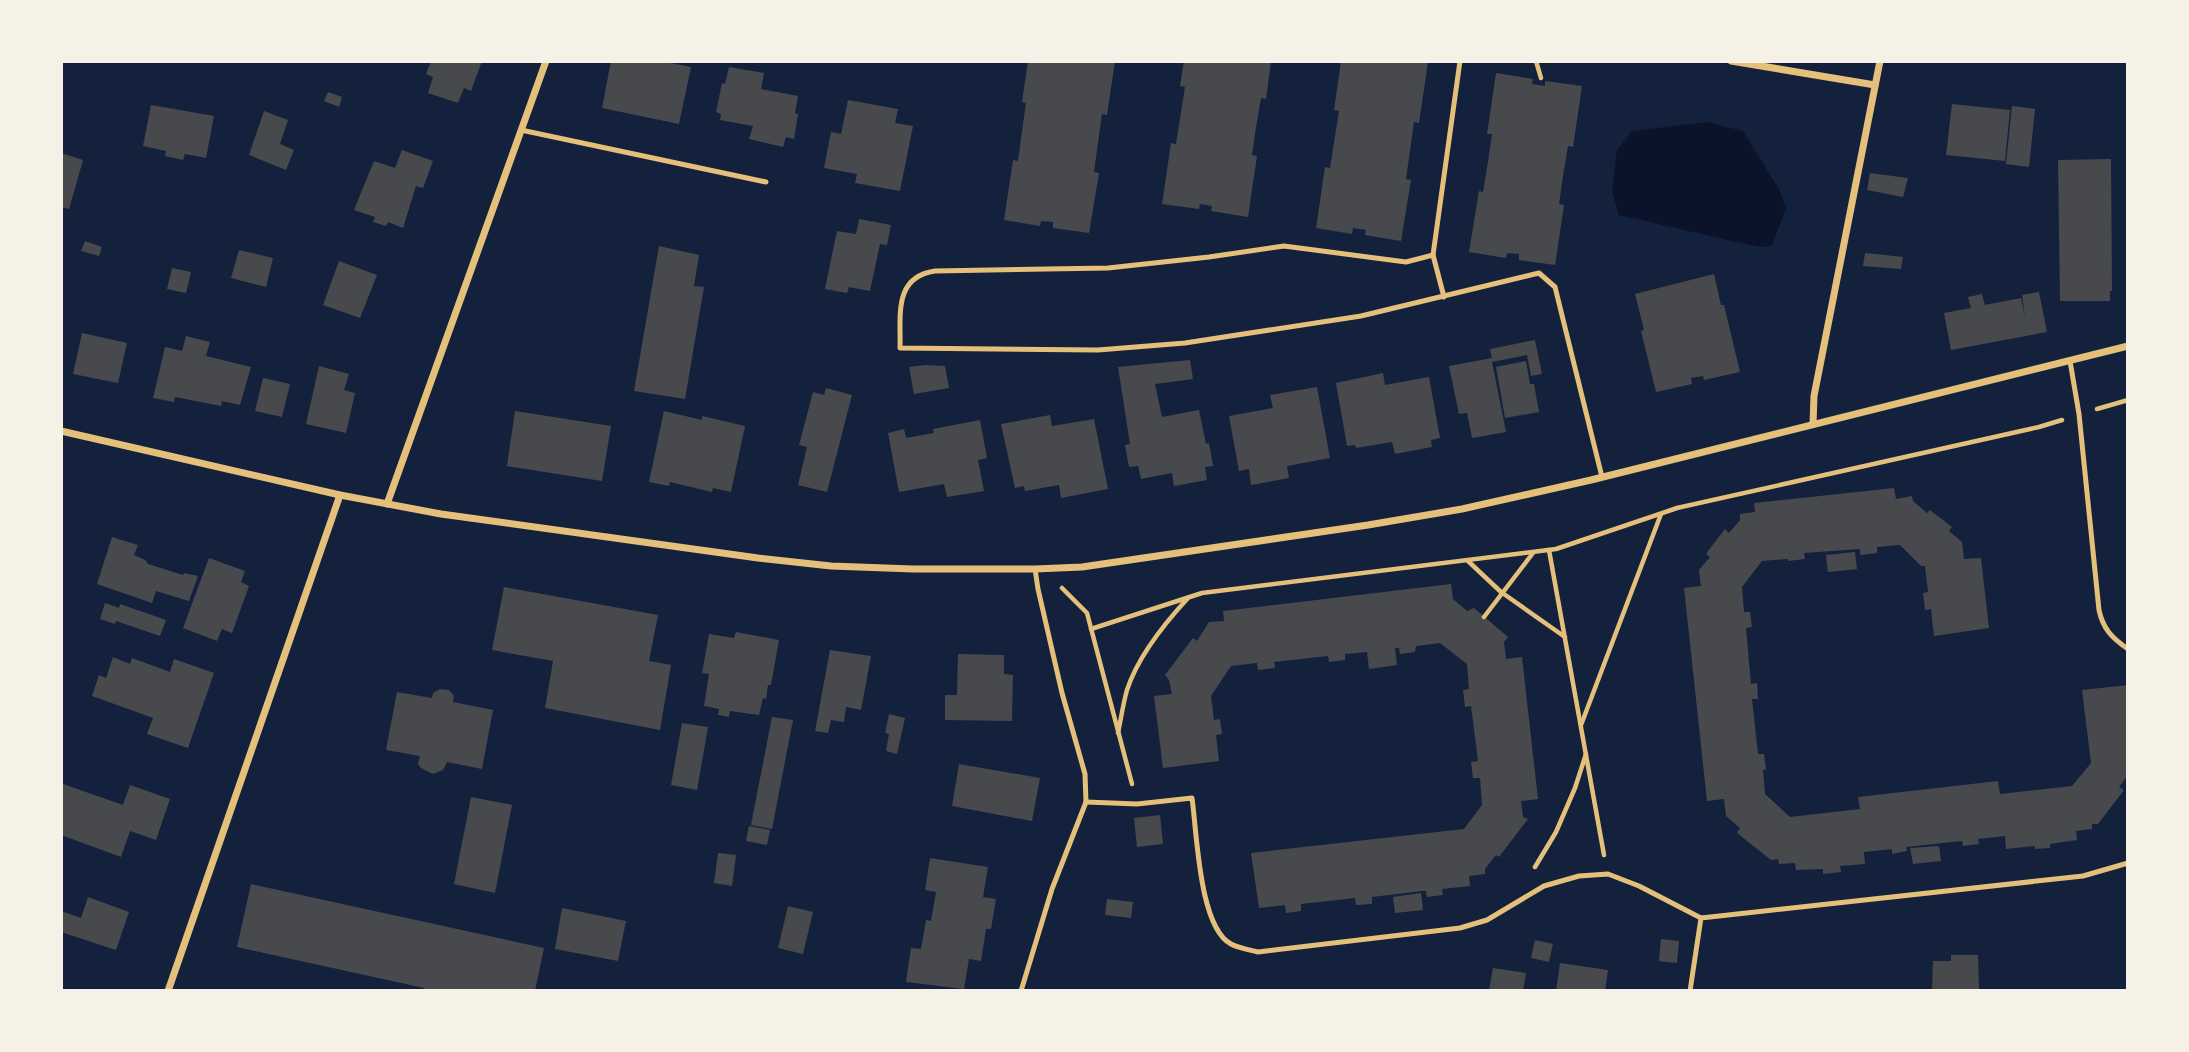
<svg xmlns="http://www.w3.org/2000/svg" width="2189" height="1052" viewBox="0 0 2189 1052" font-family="Barlow,sans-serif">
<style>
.water{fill:#0b132b}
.building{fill:#48494c}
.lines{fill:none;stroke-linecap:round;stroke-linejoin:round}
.path{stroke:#e5c07b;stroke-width:4.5}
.service{stroke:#e5c07b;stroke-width:5}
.minor{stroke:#e5c07b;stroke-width:7}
</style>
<rect width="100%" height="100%" fill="#14213d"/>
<path class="water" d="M1707,122L1743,131L1779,189L1786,208L1772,246L1761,247L1745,244L1619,215L1612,192L1617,150L1632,131Z"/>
<g class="building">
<path d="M431,61H482L471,91L464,88L458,103L428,93L433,77L426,74Z"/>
<path d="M611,61H660L691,67L679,124L602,108Z"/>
<path d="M1028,61H1115L1107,115L1102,114L1094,172L1099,173L1089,233L1053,228V222L1041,221L1040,226L1004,220L1013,160L1018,161L1022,131L1026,103L1022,102Z"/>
<path d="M1184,61H1271L1266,99L1261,98L1256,127L1252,155L1257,156L1248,217L1211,211L1212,206L1200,204L1199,209L1162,204L1171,143L1176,144L1185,87L1180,86Z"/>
<path d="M1341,61L1428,62L1419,123L1414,122L1406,179L1411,180L1401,241L1365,235L1366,230L1353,228L1352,234L1316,228L1325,167L1330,168L1339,111L1334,110Z"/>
<path d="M729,67L764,73L761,89L798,96L795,113L798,114L794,139L786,137L783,147L749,139L753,126L720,120L721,114L716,112L722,83L725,84Z"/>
<path d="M1496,73L1533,79L1532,84L1545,86V81L1582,86L1573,147L1568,146L1563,176L1559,204L1564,205L1555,265L1519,260V254L1507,253L1506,258L1469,252L1479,191L1483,192L1488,162L1492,134H1487Z"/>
<path d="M328,92L342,97L339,107L324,101Z"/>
<path d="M848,100L898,109L895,123L913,126L900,191L855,183L857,174L824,168L831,132L841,134Z"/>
<path d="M1952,104L2010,110L2005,161L1946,155Z"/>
<path d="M151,105L214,116L206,158L185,154L183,160L165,156L166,151L143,146Z"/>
<path d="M2012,106L2035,109L2029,167L2006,164Z"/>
<path d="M264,111L288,120L280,144L294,150L286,170L249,155Z"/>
<path d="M402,150L433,161L423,188L416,186L403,228L388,222L386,226L373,222L375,217L354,210L374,161L395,168Z"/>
<path d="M61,153L83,160L69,209L61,207Z"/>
<path d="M2111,159L2112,291H2110V301H2060L2058,160Z"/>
<path d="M1870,173L1908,178L1903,197L1867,190Z"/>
<path d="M859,219L891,225L887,245L880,244L870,291L849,287L847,293L825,289L837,231L856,234Z"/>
<path d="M85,241L102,247L99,256L81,251Z"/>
<path d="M659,246L699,255L694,286L704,287L685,399L634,391Z"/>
<path d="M239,250L273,258L266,287L231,278Z"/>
<path d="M1865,253L1903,257L1901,269L1863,266Z"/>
<path d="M339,261L377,275L360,318L323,305Z"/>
<path d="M172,268L191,272L186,293L167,289Z"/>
<path d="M1714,274L1721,305H1724L1740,372L1704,380L1703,376L1691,378L1692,384L1656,392L1641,331L1644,330L1635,294Z"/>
<path d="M2039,292L2047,332L1951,350L1944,313L1971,308L1968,297L1982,294L1985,305L2021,298L2025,317L2022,295Z"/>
<path d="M82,333L127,343L118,383L73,374Z"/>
<path d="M186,336L210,342L206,356L251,367L240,405L222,401L221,406L175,397L174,402L153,398L165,347L182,351Z"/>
<path d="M1535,340L1542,374L1531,376L1527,355L1492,362L1506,432L1472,438L1467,413L1459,414L1449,366L1492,358L1490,349Z"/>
<path d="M1190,360L1193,379L1155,384L1162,417L1199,410L1206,444L1209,443L1213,466L1205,467L1207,480L1174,486L1172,473L1141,479L1138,466L1129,467L1125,445L1130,444L1118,367Z"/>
<path d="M1526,361L1530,384H1534L1539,412L1505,418L1496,367Z"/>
<path d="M925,365L945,366L949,388L914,394L909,367Z"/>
<path d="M319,366L349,374L344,390L355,393L346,433L306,424Z"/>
<path d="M1383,373L1385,385L1429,377L1440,438L1431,440L1432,447L1395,454L1392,442L1356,448L1355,445L1347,446L1336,383Z"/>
<path d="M263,378L290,384L282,417L255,411Z"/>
<path d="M1317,387L1330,458L1287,466L1289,478L1251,485L1249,469L1239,471L1229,416L1273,408L1270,395Z"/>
<path d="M826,388L852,395L827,492L798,485L807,447L799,445L813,392L824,395Z"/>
<path d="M515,411L611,426L602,481L507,466Z"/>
<path d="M664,411L702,420V416L745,426L731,492L713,488L712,492L670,482L669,486L649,482Z"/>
<path d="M1050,415L1052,426L1094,419L1108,489L1061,498L1059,485L1025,491L1024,486L1015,488L1001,424Z"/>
<path d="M980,420L987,458L978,460L984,491L947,497L944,484L899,492L888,433L904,429L906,438L934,433L933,429Z"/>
<path d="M1894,488L1896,499L1912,496L1913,501L1927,513L1930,510L1952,527L1949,531L1962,542L1964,559L1981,558L1989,628L1934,636L1931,609L1925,610L1923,593L1928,592L1925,566H1921L1900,545L1877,547V553L1860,555V549L1804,553L1805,559L1788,561V559L1762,561L1742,587L1744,612H1750L1752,627L1746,628L1751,684L1757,683L1758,699H1752L1758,754H1764L1766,769L1763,770L1765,794L1790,817L1860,809L1858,797L1998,781L2000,794L2072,786L2091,763L2082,690L2128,685V775L2119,787L2124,790L2098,824H2092V829L2076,831L2077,840L2050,844V848L2035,849V846L2006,849L2005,836L1978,839L1979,844L1963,846L1962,841L1906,847L1907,851L1892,854V849L1864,852L1865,864L1840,866L1841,872L1823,874V869L1796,870L1795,863L1779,864L1778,859L1771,860L1737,833L1740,828L1726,816L1724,799L1707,801L1684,588L1701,586L1699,570L1710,557L1706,554L1708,551L1725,529L1729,533L1740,520V514L1755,512L1754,503Z"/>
<path d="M112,537L138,545L134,555L145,560L148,564L183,575L184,573L198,576L189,601L156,591L152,603L97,584Z"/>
<path d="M1855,552L1857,569L1828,572L1826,555Z"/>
<path d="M209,558L245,571L241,582L249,586L232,633L222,629L217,641L183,628Z"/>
<path d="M1451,584L1453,599L1467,611L1474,608L1508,637L1504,642L1506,659L1522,657L1538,799L1521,801L1523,817L1528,819L1499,857L1496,855L1485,869V874L1469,876L1470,886L1442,889L1443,895L1427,897L1426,891H1422L1372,897V904L1356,905L1355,898L1301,904V911L1286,913L1285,905L1259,908L1251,853L1464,829L1482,805L1480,778H1473L1471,762L1478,761L1471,706L1465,707L1463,690L1469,689L1467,664L1440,643L1416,646L1415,652L1400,654L1399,648H1395L1397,665L1369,669L1367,652L1345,654V660L1329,662L1328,656L1274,662L1275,668L1258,670L1257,663L1231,666L1211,696L1214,720L1220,719L1222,734L1216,735L1219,761L1163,768L1154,696L1172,694L1169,680L1165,675L1193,638L1197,641L1209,622L1224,621L1223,611Z"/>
<path d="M504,587L658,615L649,661L671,665L660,730L545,708L553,661L492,650Z"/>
<path d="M105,603L119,608L120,604L166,620L160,636L116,621L115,624L100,619Z"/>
<path d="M736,632L779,640L771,685H768L766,699L763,698L759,715L730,711L729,717L718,715L719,709L704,706L709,674L702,673L709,634L734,638Z"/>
<path d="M830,650L871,656L861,710L846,707L844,722L831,720L828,733L815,731Z"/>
<path d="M958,654L1004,655V674L1013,675L1012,721L945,720V695H957Z"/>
<path d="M113,657L130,664L132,658L170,672L174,659L214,673L188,748L147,734L153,718L92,696L99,675L106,678Z"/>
<path d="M440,689L449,690L454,696L453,702L493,710L482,769L447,762L443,770L433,774L421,768L418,764L420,756L386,750L397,692L432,698L433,693Z"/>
<path d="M889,714L905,718L897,754L886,751L889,734L885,733Z"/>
<path d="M772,717L793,720L772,829L751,825Z"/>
<path d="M682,723L708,727L697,790L671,785Z"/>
<path d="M959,764L1040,778L1032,821L952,806Z"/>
<path d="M63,784L123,805L130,785L170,799L156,840L130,831L121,857L61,835Z"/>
<path d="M471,797L512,805L495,893L454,884Z"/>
<path d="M1160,815L1163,844L1137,847L1134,818Z"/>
<path d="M749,826L770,830L767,845L746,841Z"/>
<path d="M1939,846L1941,861L1913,864L1910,848Z"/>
<path d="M718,853L736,855L732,886L714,883Z"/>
<path d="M930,858L988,867L983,897L996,899L991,929H986L981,961L969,959L964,989L906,982L911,948L921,949L926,920L931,921L936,892L925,890Z"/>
<path d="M251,884L544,948L535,991H423L424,988L237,947Z"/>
<path d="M1421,893L1423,910L1395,913L1393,897Z"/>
<path d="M88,897L129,912L116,950L61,932V911L81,918Z"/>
<path d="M1107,899L1133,902L1131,918L1105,915Z"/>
<path d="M788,906L813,912L803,954L778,948Z"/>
<path d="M562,908L626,921L618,961L555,949Z"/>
<path d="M1661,939L1679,941L1677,963L1659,961Z"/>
<path d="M1535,940L1553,944L1549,962L1531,958Z"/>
<path d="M1951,955H1978L1979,989H1970V991L1932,990L1933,961H1951Z"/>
<path d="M1560,963L1608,970L1605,991H1556Z"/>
<path d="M1493,968L1526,973L1523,991L1489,990Z"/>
</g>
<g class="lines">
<g class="path">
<path d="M1536,61L1541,78"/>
<path d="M2097,409L2128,400"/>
<path d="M1549,550L1604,855"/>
<path d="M1468,561L1501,592L1565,637"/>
<path d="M1062,588L1087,613L1132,784"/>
<path d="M1484,617L1533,553"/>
<path d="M1091,629L1202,593L1556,549L1677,508L2039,427L2062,420"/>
<path d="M1581,725L1661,514"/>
<path d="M1118,733C1121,719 1123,704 1127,690C1138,656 1164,624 1188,598"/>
<path d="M1535,867L1556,832L1575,788L1586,754"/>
</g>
<g class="service">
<path d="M521,130L766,182"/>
<path d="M1433,255L1460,61"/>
<path d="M1444,297L1433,255L1406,262L1284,246L1209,257L1108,268L935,271C893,277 901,316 900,348L1098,350L1185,343L1361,316L1539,273L1555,287L1602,477"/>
<path d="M2070,361L2079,414L2099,610C2103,629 2112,638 2128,649"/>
<path d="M1086,802L1137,804L1192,798C1197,833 1199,927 1231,944C1238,948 1250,950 1258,952L1460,928L1487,920L1544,886L1579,876L1608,874L1639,886L1701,918"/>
<path d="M1021,991L1052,889L1086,802L1085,774L1062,693L1038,589L1035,569"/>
<path d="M1690,991L1701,918L2083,876L2128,863"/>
</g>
<g class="minor">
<path d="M1731,61L1875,85"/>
<path d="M1813,424L1814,396L1880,61"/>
<path d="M61,431L340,495L441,514L758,558L831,566L913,569H1035L1082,567L1368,525L1462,509L1591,480L2128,346"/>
<path d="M387,504L546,61"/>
<path d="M168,991L340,495"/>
</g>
</g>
<rect width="2189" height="1052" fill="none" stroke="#f6f1e7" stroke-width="126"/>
</svg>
